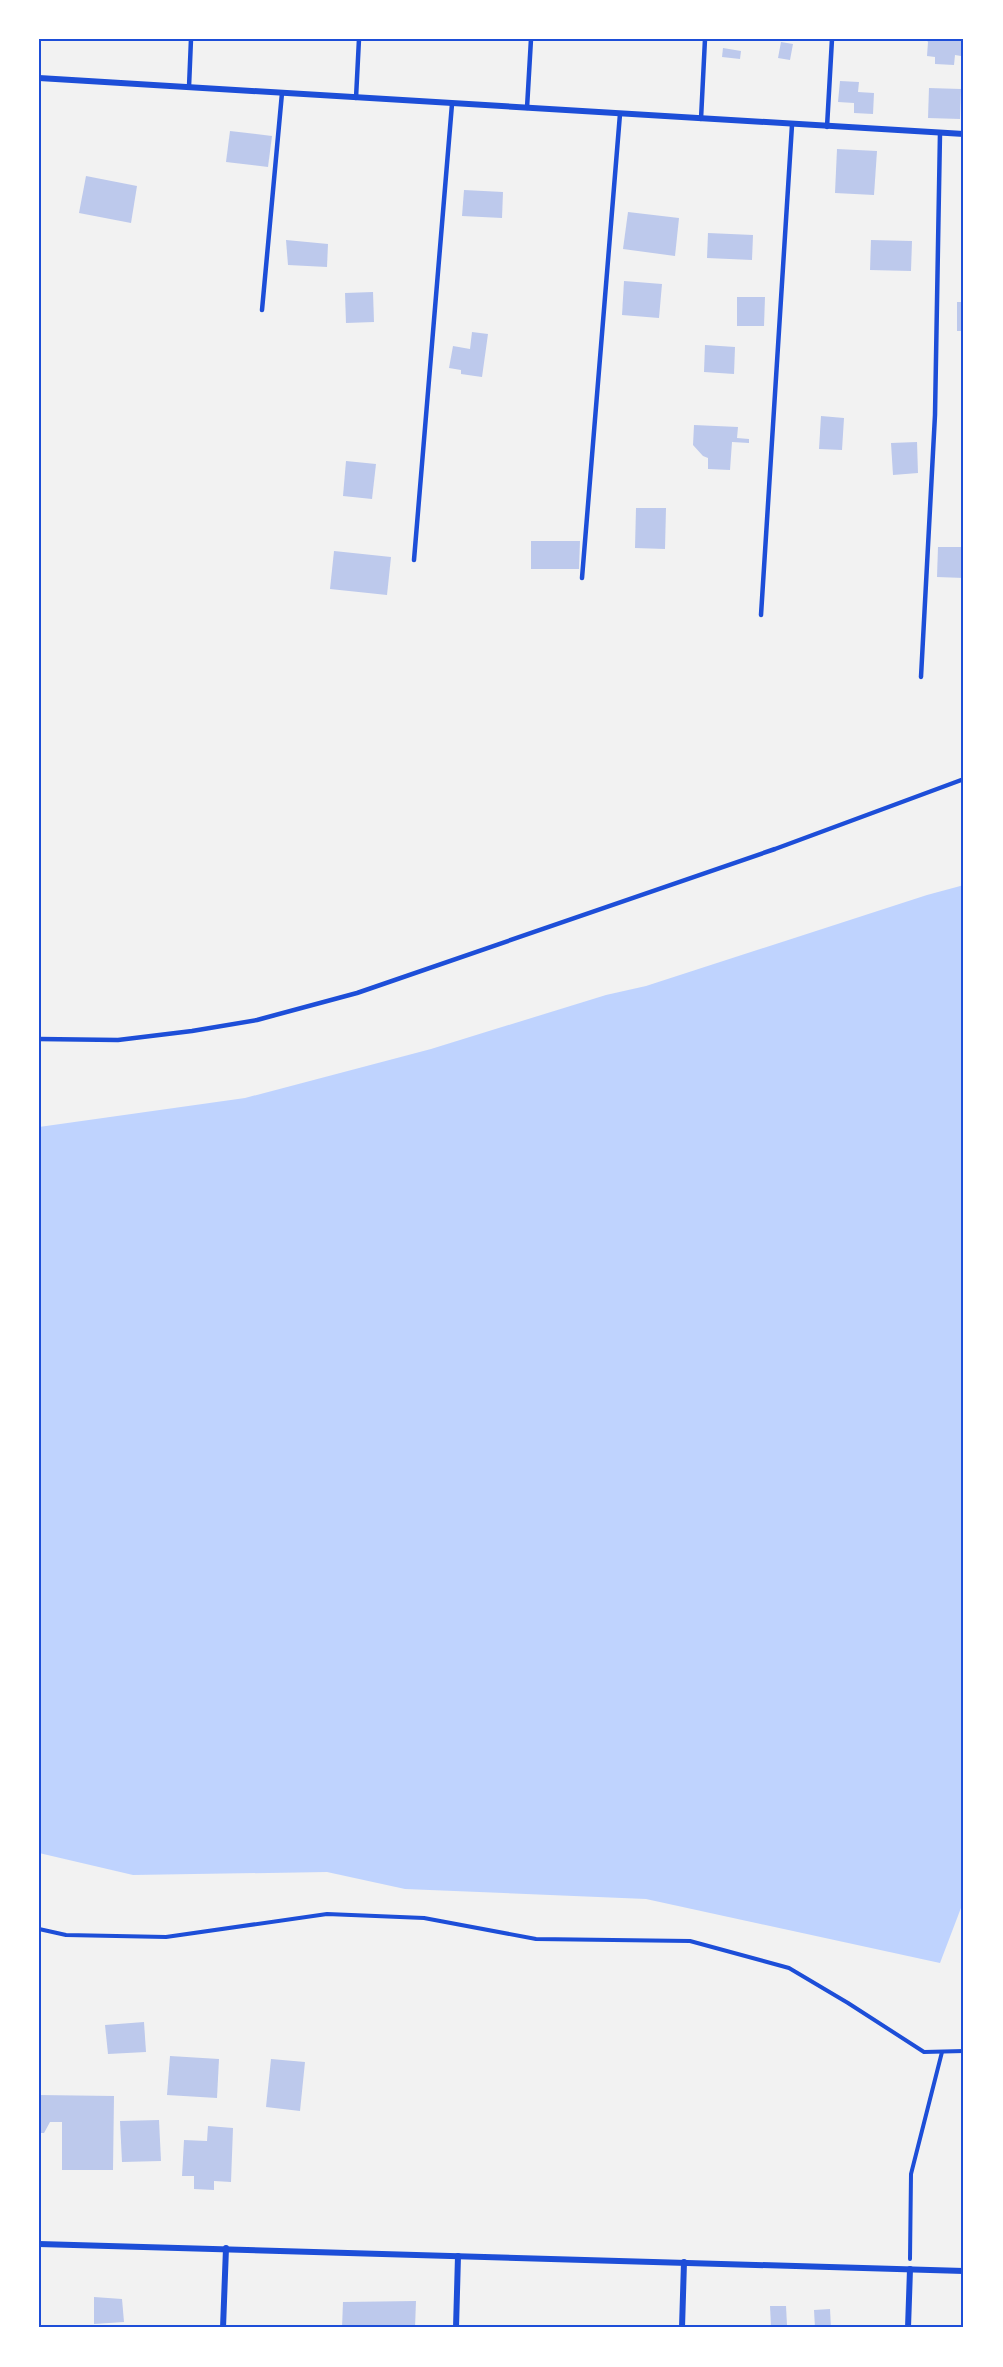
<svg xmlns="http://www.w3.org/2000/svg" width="1003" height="2367" viewBox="0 0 1003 2367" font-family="Commissioner,sans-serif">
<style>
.water{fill:#bfd3fe}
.building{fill:#bdc9ec}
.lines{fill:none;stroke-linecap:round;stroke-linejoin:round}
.path{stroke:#1d4ed8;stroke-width:4}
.service{stroke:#1d4ed8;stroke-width:4.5}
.minor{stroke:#1d4ed8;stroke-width:6}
.neatline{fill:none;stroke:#1d4ed8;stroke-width:2}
</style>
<rect width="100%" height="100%" fill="#f2f2f2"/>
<path class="water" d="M964,885V1900L940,1963L646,1899L405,1889L327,1872L133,1875L39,1853V1127L245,1098L431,1049L606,995L646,986L927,895Z"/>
<g class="building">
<path d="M926,39H964V49L961,50V56L955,55L954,65L935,64V57L927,56L928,42Z"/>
<path d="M781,42L793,44L790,60L778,58Z"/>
<path d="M723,48L741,51L740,59L722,57Z"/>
<path d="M840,81L859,82L858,92L874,93L873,114L854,113V103L838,102Z"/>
<path d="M929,88L961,89L960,119L928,118Z"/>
<path d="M230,131L272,136L268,167L226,162Z"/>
<path d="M837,149L877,151L874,195L835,193Z"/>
<path d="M86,176L137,186L131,223L79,213Z"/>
<path d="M464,190L503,192L502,218L462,216Z"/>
<path d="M628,212L679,218L675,256L623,249Z"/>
<path d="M708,233L753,235L752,260L707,258Z"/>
<path d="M286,240L328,244L327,267L288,265Z"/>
<path d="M871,240L912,241L911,271L870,270Z"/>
<path d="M624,281L662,284L659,318L622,315Z"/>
<path d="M373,292L374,322L346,323L345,293Z"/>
<path d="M737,297H765L764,326H737Z"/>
<rect x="957" y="302" width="7" height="29"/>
<path d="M472,332L488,334L482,377L461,374V370L449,368L453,346L470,349Z"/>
<path d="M705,345L735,347L734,374L704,372Z"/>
<path d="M821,416L844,418L842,450L819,449Z"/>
<path d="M694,425L738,427L737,438L749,439V443L732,442L730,470L708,469V458L703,456L693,445Z"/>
<path d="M917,442L918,473L893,475L891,443Z"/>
<path d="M346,461L376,464L372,499L343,496Z"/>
<path d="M636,508H666L665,549L635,548Z"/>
<path d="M531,541H580L579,569H531Z"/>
<path d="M938,547H964V578L937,577Z"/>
<path d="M334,551L391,557L387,595L330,589Z"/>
<path d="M144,2022L146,2052L108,2054L105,2025Z"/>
<path d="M170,2056L219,2059L217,2098L167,2095Z"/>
<path d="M271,2059L305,2062L300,2111L266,2107Z"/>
<path d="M39,2095L114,2096L113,2170H62V2122H50L44,2133H39Z"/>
<path d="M159,2120L161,2161L122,2162L120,2121Z"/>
<path d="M208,2126L233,2128L231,2182L214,2181V2190L194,2189V2176H182L184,2140L207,2141Z"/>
<path d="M94,2297L122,2299L124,2322L94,2324Z"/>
<path d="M416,2301L415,2328H342L343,2302Z"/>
<path d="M770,2306H786L787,2325L771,2326Z"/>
<path d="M830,2309L831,2328H815L814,2310Z"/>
</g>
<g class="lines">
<g class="path">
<path d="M39,1929L66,1935L166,1937L327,1914L424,1918L536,1939L690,1941L789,1968L848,2003L924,2052L964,2051"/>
<path d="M910,2259L911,2174L942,2052"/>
</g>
<g class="service">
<path d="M189,87L191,39"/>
<path d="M356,98L359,39"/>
<path d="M527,108L531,39"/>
<path d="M701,119L705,39"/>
<path d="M827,127L832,39"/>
<path d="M262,310L282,93"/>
<path d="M414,560L452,104"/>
<path d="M582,578L620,114"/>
<path d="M761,615L792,125"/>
<path d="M921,677L935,415L940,133"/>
<path d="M39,1039L118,1040L192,1031L257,1020L357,993L775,849L964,779"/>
</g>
<g class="minor">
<path d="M39,78L964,134"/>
<path d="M39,2244L964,2271"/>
<path d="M223,2328L226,2248"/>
<path d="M456,2328L458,2256"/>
<path d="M682,2328L684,2262"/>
<path d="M908,2328L910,2269"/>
</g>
</g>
<rect width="1003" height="2367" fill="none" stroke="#ffffff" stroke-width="81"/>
<rect x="40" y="40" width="922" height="2286" class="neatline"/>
</svg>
